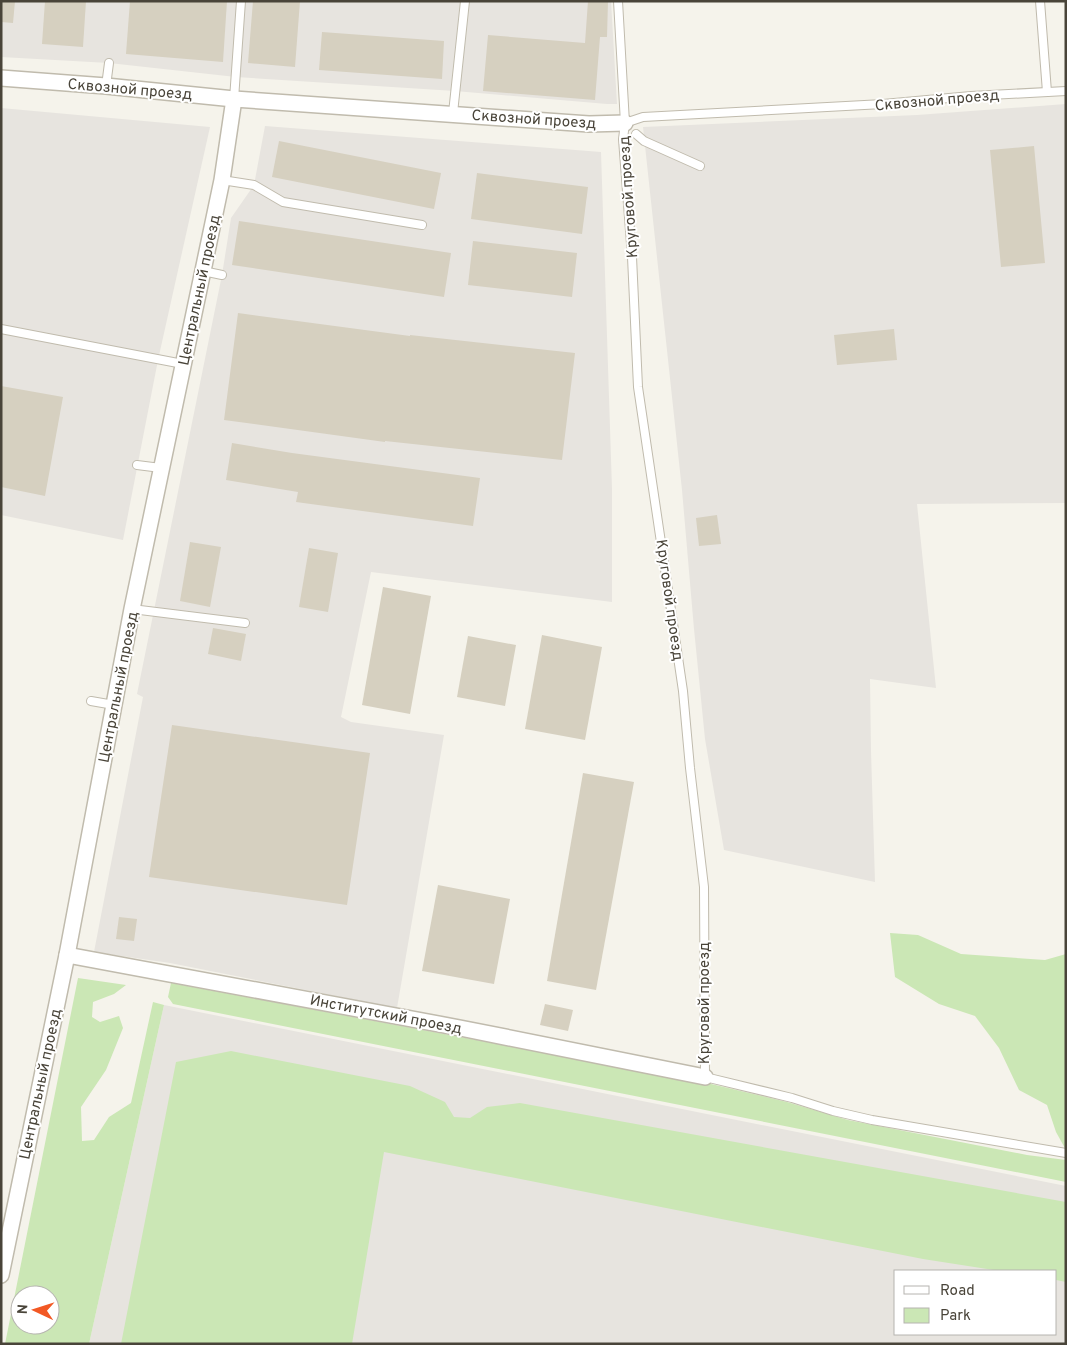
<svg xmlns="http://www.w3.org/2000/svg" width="1067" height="1345" viewBox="0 0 1067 1345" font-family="Overpass,sans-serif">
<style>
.industrial{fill:#e7e4df;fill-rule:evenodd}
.green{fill:#cbe7b5;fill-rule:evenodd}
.building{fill:#d6d0c0}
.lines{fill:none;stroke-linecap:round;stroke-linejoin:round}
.service-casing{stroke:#c0bbad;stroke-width:10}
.minor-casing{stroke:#c0bbad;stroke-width:18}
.service{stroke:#fff;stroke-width:8}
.minor{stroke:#fff;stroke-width:15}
.labels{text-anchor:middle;stroke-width:4;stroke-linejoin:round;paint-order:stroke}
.street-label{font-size:15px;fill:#494439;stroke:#fff}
</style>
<rect width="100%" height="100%" fill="#f5f3eb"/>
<g class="industrial">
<path d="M1,1H611L617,104H607L455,91L236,77L109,63L1,57Z"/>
<path d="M1066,104V503L917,504L936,688L870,679L871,751L875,882L724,850L705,739L694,629L682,490L643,127L917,115Z"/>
<path d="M1,108L210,127L158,360L123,540L1,515Z"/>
<path d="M265,126L601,152L612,489V602L371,572L341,717L351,722L444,735L397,1008L170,963L94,952L143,697L137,694L222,275L231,218L254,185Z"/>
<path d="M164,1005L1066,1186V1344H89ZM896,1271H1056V1334H896Z"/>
</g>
<g class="green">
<path d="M890,933L918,935L961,954L1045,960L1066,954V1150L1056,1132L1047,1105L1019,1090L999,1048L975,1016L939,1004L895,977Z"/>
<path d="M78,978L126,985L114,994L93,1002L92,1017L100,1022L119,1016L123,1028L106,1070L81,1107L82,1141L94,1140L109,1117L131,1103L153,1002L164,1005L89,1344H5ZM20,1295H50V1325H20Z"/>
<path d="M171,983L707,1083L787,1102L848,1120L1027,1155L1066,1160V1182L173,1004L168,997Z"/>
<path d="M231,1051L410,1086L445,1102L454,1117L470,1118L487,1107L520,1103L1066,1202V1282L1056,1280V1271H1000L923,1259L384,1152L352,1344H121L176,1062Z"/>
</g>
<g class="building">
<path d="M1,1H15L13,23L1,22Z"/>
<path d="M45,1H86L83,47L42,44Z"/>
<path d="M130,1H227L223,62L126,54Z"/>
<path d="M253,1H300L295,67L248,63Z"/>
<path d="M588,1H608L607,37H600L595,100L483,91L488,35L585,43Z"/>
<path d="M322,32L444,41L442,79L319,70Z"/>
<path d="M279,141L441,173L434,209L272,177Z"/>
<path d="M1034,146L1045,263L1001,267L990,150Z"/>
<path d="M477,173L588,187L582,234L471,219Z"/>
<path d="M239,221L451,253L444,297L232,265Z"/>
<path d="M473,241L577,253L572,297L468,285Z"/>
<path d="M238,313L410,336V335L575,353L562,460L385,441V442L224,420Z"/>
<path d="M894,329L897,360L837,365L834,335Z"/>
<path d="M1,386L63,397L45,496L1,487Z"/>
<path d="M232,443L292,453L480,478L473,526L296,502L298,492L226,480Z"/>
<path d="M717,515L721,544L699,546L696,518Z"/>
<path d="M190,542L221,547L210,607L180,601Z"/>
<path d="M309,548L338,553L328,612L299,607Z"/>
<path d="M383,587L431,596L410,714L362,705Z"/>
<path d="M213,628L246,634L241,661L208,654Z"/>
<path d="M542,635L602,647L585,740L525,729Z"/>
<path d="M468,636L516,645L505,706L457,697Z"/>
<path d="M172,725L370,753L347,905L149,877Z"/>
<path d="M583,773L634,782L596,990L547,981Z"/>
<path d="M438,885L510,899L494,984L422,971Z"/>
<path d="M119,917L137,919L134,941L116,939Z"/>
<path d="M545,1004L573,1010L568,1031L540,1025Z"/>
</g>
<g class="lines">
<defs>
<g id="service">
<path d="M618,1L625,123L623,139L632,257L638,387L683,691L690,768L704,887L705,1077L792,1098L833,1111L872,1120L1066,1153"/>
<path d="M1040,1L1047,92"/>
<path d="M106,86L109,63"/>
<path d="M234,99L241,1"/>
<path d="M453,113L465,1"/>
<path d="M625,123L643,117L883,104L971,96L1066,91"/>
<path d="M636,134L644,141L700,166"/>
<path d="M222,180L254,185L283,202L422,225"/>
<path d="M203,271L222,275"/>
<path d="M1,329L183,364"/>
<path d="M137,465L161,468"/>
<path d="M132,609L245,623"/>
<path d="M91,701L114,705"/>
</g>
<g id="minor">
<path d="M1,78L106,86L234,99L589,124L625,123"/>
<path d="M67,955L460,1028L705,1077"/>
<path d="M1,1275L67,955L132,609L222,180L234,99"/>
</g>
</defs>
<use href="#service" class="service-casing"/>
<use href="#minor" class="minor-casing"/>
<use href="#service" class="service"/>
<use href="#minor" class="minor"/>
</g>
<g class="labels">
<g class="street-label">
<text transform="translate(130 89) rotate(5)" y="5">Сквозной проезд</text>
<text transform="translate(937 100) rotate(-5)" y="5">Сквозной проезд</text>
<text transform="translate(534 119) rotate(4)" y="5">Сквозной проезд</text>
<text transform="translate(628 197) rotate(-94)" y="5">Круговой проезд</text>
<text transform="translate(199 290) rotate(-78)" y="5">Центральный проезд</text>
<text transform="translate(670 600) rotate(82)" y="5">Круговой проезд</text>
<text transform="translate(118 687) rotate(-79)" y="5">Центральный проезд</text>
<text transform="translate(704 1003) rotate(-90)" y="5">Круговой проезд</text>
<text transform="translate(386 1014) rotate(11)" y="5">Институтский проезд</text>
<text transform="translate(40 1084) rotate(-78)" y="5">Центральный проезд</text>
</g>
</g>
<rect width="1067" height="1345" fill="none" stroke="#494439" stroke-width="5"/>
<rect x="894" y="1270" width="162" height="65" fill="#ffffff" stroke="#b6b4b0"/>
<rect x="904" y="1286" width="25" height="8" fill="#ffffff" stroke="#b6b4b0"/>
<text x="940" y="1295" font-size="15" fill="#494439">Road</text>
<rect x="904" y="1308" width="25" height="15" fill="#cbe7b5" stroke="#b6b4b0"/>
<text x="940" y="1320" font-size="15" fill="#494439">Park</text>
<g transform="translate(35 1310) rotate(274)"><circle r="24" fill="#ffffff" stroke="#b6b4b0"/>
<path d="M0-4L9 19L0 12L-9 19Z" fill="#f25824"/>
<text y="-8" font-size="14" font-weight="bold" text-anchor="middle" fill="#494439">N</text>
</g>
</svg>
